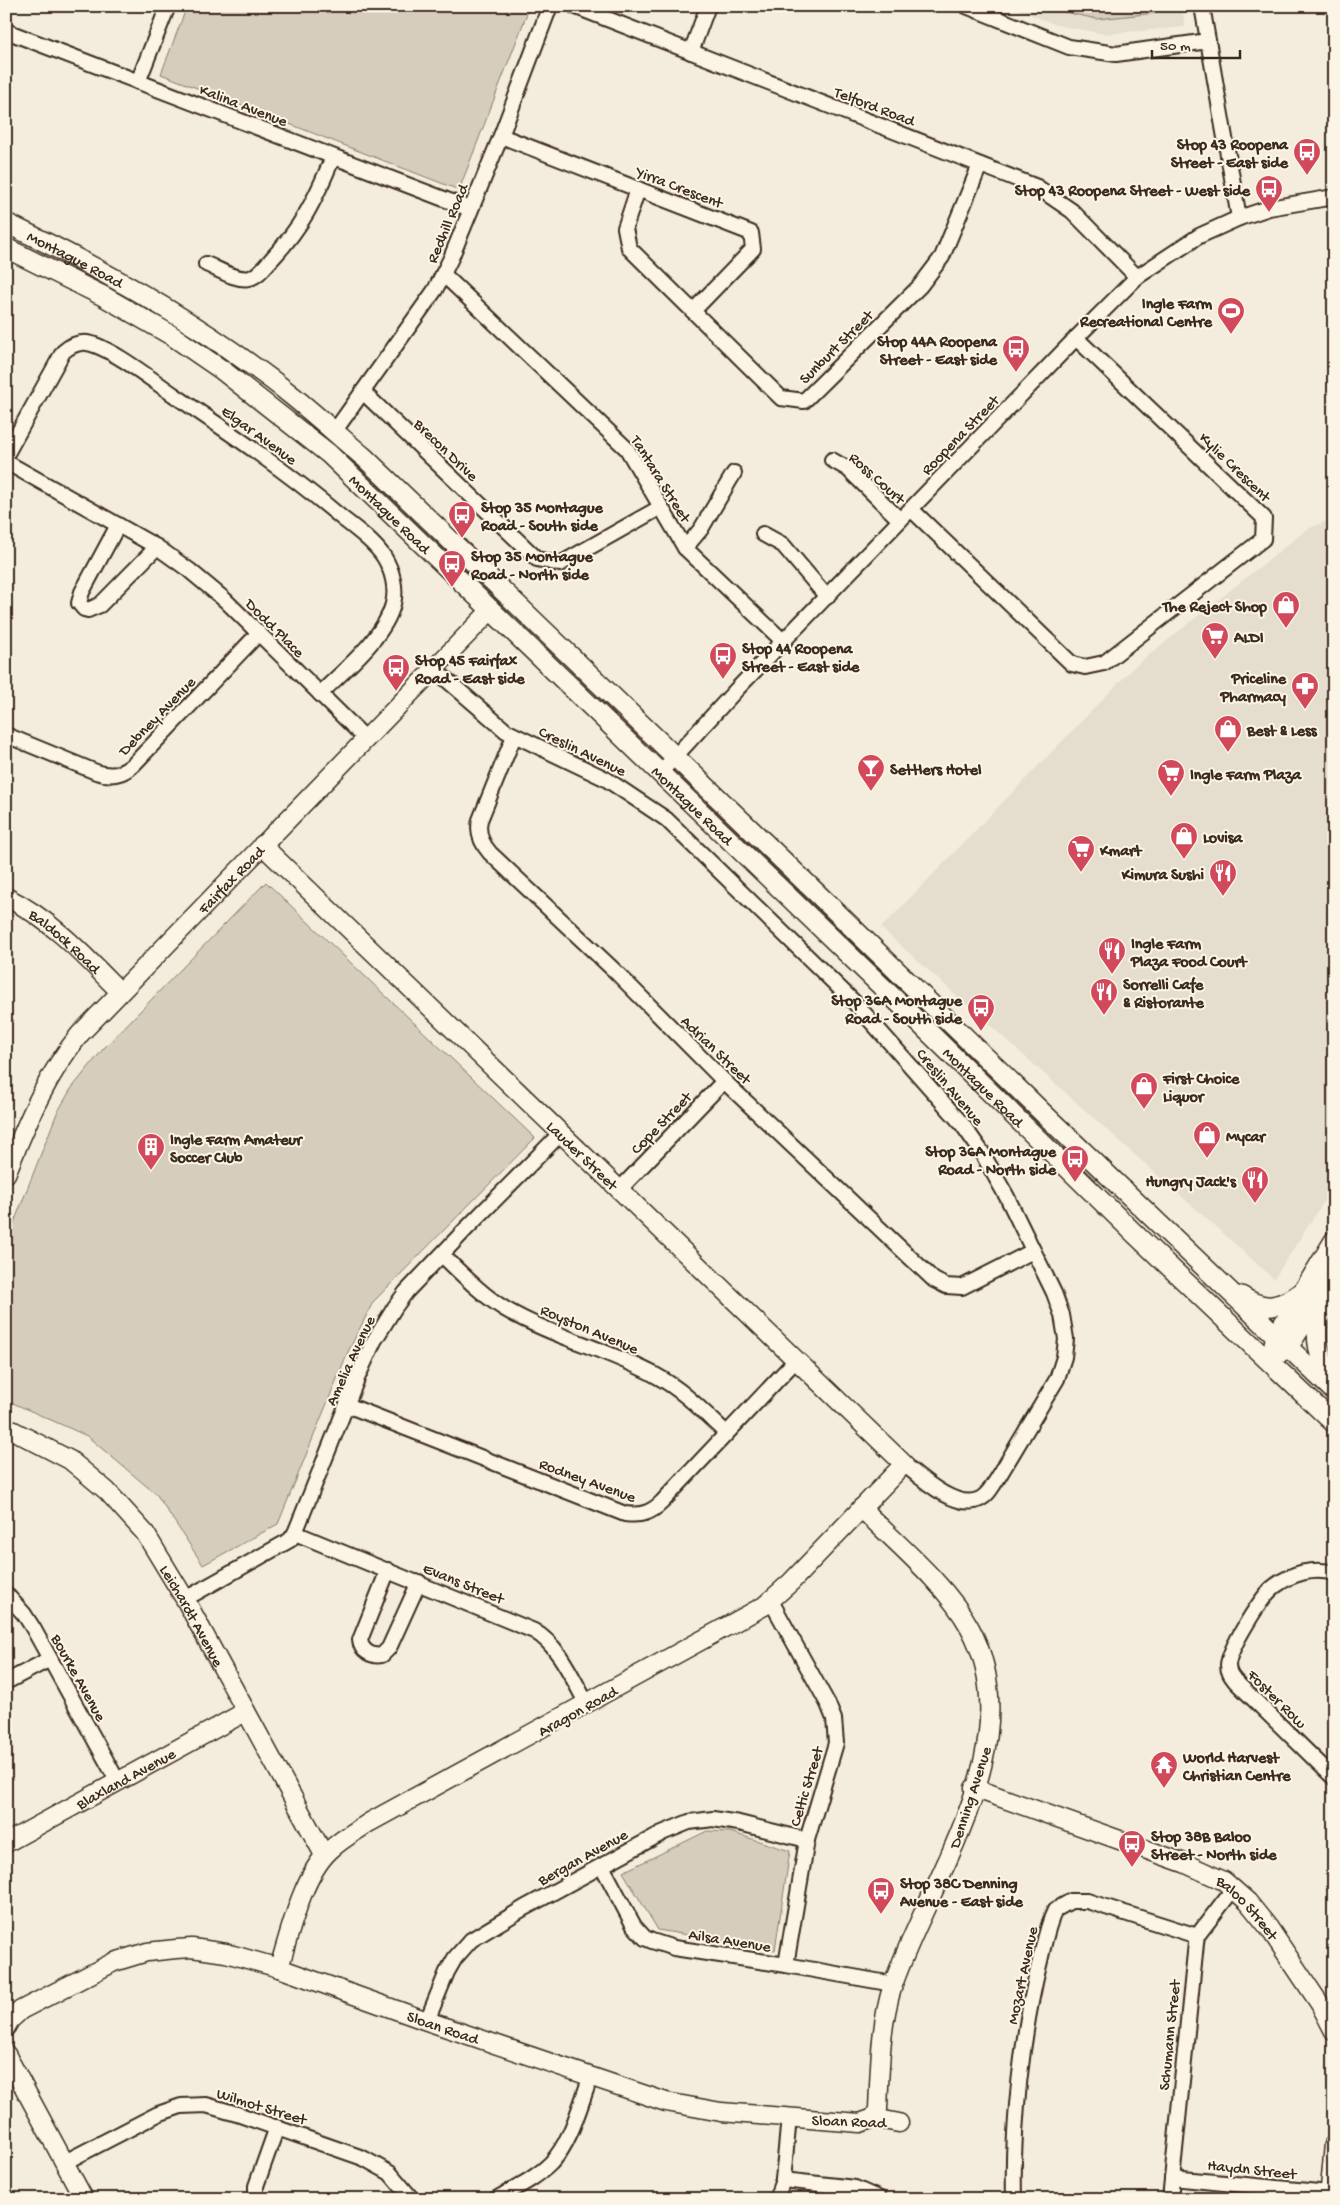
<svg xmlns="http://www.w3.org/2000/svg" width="1340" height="2205" viewBox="0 0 1340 2205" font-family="'Gochi Hand',sans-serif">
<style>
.built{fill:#e5ddce}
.green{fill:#d6cdbd;stroke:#887c6e}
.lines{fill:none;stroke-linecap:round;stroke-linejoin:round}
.minor-casing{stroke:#3b2a1e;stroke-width:18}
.tertiary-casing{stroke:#3b2a1e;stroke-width:21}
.secondary-casing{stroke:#3b2a1e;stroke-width:22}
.minor{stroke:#fcf5e5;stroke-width:14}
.tertiary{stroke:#fcf5e5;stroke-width:18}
.secondary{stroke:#fcf5e5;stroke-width:19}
.labels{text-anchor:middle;stroke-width:4;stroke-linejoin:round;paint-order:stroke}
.street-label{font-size:16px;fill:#3b2a1e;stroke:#fcf5e5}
.poi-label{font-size:16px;font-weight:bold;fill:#3b2a1e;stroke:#fcf5e5;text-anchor:start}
</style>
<rect width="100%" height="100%" fill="#f4eddd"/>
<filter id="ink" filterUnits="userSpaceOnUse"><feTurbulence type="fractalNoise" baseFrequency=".02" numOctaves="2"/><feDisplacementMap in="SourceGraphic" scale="10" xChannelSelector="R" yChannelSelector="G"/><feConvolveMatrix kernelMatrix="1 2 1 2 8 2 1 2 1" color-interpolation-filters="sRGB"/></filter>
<g filter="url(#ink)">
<g class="built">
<path d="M1010,6H1182L1185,27L1104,34L1056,25Z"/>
<path d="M1334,518V1186L1274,1279L881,928L1134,667L1306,530Z"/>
</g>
<g class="green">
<path d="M187,6H530L459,190L161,74Z"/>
<path d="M1037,6H1155L1156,13L1097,19Z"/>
<path d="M266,882L535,1138L373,1302L347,1354L278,1524L203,1565L157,1495L87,1436L6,1400V1243L57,1113L71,1089L104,1048Z"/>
<path d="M707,1831L730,1832L790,1851L775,1950L658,1930L623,1872Z"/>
</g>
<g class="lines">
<defs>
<g id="minor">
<path d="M574,6L1037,187L1072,211L1137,277"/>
<path d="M966,6L1069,47L1116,54L1208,41"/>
<path d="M1202,6L1239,218"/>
<path d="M6,31L470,209"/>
<path d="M691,52L708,6"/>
<path d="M138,82L168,6"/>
<path d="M501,136L751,233L753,249L693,311"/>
<path d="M638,189L625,228L629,248L781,398L804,401L920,286L942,257L980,165"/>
<path d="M206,264C218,269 236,281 250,278C258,276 264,267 270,261C302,227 315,200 333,157"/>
<path d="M443,274L627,449L685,548L784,642"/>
<path d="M363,392L537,559L560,564L661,507"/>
<path d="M334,432L435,290L451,258L501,136L550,6"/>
<path d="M6,455L63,352C70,346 78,342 87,343C109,346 155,382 174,395C232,434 289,473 342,518C356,529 374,542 384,557C392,570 397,588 393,604C385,637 344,670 320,694"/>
<path d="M832,460L848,469L900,520"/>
<path d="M6,462L157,547L189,570L225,600L365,738"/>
<path d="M911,509L1072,664L1085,667L1104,663L1263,539L1264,518L1076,338"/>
<path d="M118,525L82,592L79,603L84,609L88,610L100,605L157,547"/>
<path d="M763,534L783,545L827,597"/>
<path d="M685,548L701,529L734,473"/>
<path d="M433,668L506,731L606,779L666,819L854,1002L962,1124L981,1151L1007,1197L1054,1293L1062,1315L1066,1339L1064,1357L1057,1379L996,1481C991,1488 988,1495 980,1499C957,1511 921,1478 904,1464"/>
<path d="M6,735L96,772C111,777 122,775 134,764L258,634"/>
<path d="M514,736L480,820C477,833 481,843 490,853L617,973L724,1081L934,1280L946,1286L962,1287L1033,1251"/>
<path d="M660,773L737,689L1076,338L1137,277L1199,236L1239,218L1269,208L1334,197"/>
<path d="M620,1189L724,1081"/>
<path d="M442,1255C462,1274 482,1295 505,1309C553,1337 607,1349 655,1375C683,1390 704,1412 726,1433"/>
<path d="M347,1405L625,1514C641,1516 651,1513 662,1502L796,1360"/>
<path d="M295,1533L534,1631C560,1646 573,1680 587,1704"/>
<path d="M388,1570L360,1640C361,1651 372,1657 382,1655L389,1648L419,1582"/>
<path d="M1334,1573C1314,1567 1292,1573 1275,1586C1262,1595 1229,1649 1228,1665C1228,1672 1231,1676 1236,1682L1334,1778"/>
<path d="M6,1594L24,1614L33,1628L118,1782"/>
<path d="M185,1599L290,1540L295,1533L359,1374L374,1341L395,1307L406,1292L466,1229L561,1133"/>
<path d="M771,1601L828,1704L834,1719L836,1743L807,1840L786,1965"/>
<path d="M6,1682L50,1659"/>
<path d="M602,1866L634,1926L645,1938L652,1941L674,1948L786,1965L893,1984"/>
<path d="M427,2021L447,1972L455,1958L471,1940L524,1908L662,1833L689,1822L713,1819L739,1823L807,1840"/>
<path d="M65,2162L158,2114L181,2106L206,2105L237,2114L363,2158L390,2173L412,2199"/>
<path d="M1172,2178L1329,2193"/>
<path d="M783,2180L855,2188L880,2199"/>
<path d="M256,2199V2186L277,2127"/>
<path d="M496,2199C515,2188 535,2179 551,2163C572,2141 580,2104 591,2076"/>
<path d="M776,2199L783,2180L789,2117"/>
<path d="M1014,2199C1012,2123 1022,2034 1040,1961C1044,1944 1047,1926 1055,1910L1071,1901H1087L1197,1936"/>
<path d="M1170,2199L1196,1943L1197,1936L1234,1888"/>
</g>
<g id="tertiary">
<path id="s1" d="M262,845L904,1464L791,1582L764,1606L370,1822C356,1831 341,1839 329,1851C302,1877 290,1932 279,1968"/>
<path id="s2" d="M6,897C51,919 85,956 119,991"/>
<path id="s3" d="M6,1174C27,1123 45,1077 80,1034L491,610"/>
<path id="s4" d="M6,1427L70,1460L107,1491L145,1533L185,1599L324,1855"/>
<path d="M861,1508C896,1543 947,1585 970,1628C1032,1744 930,1877 893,1985C880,2024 880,2068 878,2109L874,2118"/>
<path id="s5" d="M974,1788L1184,1863L1224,1881L1248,1902L1269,1928L1320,2004L1334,2031"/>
<path id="s6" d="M6,1843L245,1712"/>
<path id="s7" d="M6,2027L10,2020L21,2010L114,1962L147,1952L176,1949L192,1948L226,1953L279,1968L427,2021L666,2102L721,2112L860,2123L874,2118L899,2123"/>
<path d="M6,2054L84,2199"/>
<path d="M1329,2199L1334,2144"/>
</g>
<g id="secondary">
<path id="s8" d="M6,223C92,264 173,308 250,364C291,392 327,426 365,458L828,904L1044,1114L1334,1391"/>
<path id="s9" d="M6,248L103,296L171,335L222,370L329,454L902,1006L1135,1234L1334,1423"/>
<path d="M1241,1296C1265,1312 1280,1308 1302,1292"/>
<path d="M1325,1301C1313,1328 1315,1355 1334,1380"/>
<path d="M1273,1348L1276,1336L1334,1241"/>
<path d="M1278,1354L1288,1347L1334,1277"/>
</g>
</defs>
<use href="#minor" class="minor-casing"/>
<use href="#tertiary" class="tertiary-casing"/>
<use href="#secondary" class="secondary-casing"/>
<use href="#minor" class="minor"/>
<use href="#tertiary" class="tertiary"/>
<use href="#secondary" class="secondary"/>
</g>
</g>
<defs>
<symbol id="bus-pin" viewBox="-11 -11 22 30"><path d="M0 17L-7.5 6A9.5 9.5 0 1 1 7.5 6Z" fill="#d1495b" stroke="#fcf5e5"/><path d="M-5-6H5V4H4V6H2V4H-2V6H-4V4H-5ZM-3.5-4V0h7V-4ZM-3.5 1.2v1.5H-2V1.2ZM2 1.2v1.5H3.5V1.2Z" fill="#fff"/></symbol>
<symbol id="stadium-pin" viewBox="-11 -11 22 30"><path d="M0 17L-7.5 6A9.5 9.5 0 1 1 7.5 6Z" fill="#d1495b" stroke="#fcf5e5"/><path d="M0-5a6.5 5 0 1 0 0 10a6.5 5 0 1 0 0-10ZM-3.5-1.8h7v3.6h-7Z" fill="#fff"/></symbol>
<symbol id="shop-pin" viewBox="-11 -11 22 30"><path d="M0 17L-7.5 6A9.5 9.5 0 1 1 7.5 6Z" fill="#d1495b" stroke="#fcf5e5"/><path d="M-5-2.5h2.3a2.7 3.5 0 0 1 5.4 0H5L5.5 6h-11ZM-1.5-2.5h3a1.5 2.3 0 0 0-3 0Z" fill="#fff"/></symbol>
<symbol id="supermarket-pin" viewBox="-11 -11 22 30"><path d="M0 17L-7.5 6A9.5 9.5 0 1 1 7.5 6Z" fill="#d1495b" stroke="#fcf5e5"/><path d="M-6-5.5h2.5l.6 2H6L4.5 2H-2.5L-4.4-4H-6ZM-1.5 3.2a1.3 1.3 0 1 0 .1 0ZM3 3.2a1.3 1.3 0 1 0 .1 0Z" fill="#fff"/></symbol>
<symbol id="pharmacy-pin" viewBox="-11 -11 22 30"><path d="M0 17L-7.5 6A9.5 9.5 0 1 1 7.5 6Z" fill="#d1495b" stroke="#fcf5e5"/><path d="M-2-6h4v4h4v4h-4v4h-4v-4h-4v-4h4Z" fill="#fff"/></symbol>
<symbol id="bar-pin" viewBox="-11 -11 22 30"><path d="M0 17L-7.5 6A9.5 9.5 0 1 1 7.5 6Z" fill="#d1495b" stroke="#fcf5e5"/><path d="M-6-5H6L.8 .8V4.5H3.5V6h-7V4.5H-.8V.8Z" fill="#fff"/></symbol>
<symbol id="restaurant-pin" viewBox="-11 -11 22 30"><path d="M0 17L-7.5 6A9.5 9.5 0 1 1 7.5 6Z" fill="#d1495b" stroke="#fcf5e5"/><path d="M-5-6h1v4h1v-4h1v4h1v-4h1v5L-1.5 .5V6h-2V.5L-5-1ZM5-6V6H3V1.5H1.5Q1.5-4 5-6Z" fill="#fff"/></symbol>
<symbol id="building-pin" viewBox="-11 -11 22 30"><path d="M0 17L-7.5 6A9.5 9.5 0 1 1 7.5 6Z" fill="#d1495b" stroke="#fcf5e5"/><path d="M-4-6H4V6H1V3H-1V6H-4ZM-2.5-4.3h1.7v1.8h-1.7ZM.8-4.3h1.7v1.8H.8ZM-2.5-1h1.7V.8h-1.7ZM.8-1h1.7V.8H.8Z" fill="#fff"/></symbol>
<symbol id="temple-pin" viewBox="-11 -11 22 30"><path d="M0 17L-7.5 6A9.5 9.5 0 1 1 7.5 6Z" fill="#d1495b" stroke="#fcf5e5"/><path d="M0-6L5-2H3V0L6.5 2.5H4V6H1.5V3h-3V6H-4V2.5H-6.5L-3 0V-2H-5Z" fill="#fff"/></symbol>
</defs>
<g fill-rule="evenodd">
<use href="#bus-pin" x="1291" y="136" width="32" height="43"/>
<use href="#bus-pin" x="1253" y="173" width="32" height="43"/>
<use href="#stadium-pin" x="1215" y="295" width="32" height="43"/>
<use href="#bus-pin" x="1000" y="333" width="32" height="43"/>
<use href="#bus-pin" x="446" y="499" width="32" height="43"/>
<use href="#bus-pin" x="436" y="548" width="32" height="43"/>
<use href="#shop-pin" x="1270" y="589" width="32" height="43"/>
<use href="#supermarket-pin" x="1199" y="620" width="32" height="43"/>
<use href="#bus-pin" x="707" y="640" width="32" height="43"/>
<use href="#bus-pin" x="380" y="652" width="32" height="43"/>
<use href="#pharmacy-pin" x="1289" y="670" width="32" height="43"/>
<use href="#shop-pin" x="1212" y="713" width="32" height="43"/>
<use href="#bar-pin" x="855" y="752" width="32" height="43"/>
<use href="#supermarket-pin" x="1155" y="757" width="32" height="43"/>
<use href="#shop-pin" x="1168" y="820" width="32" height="43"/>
<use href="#supermarket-pin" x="1065" y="833" width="32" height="43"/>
<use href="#restaurant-pin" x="1207" y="857" width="32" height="43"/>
<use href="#restaurant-pin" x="1096" y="935" width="32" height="43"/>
<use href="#restaurant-pin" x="1088" y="976" width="32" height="43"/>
<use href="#bus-pin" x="965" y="992" width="32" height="43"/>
<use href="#shop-pin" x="1128" y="1070" width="32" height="43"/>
<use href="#shop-pin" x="1191" y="1119" width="32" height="43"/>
<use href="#building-pin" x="135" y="1131" width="32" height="43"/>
<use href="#bus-pin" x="1059" y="1143" width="32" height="43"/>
<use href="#restaurant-pin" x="1239" y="1164" width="32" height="43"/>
<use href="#temple-pin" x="1148" y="1749" width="32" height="43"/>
<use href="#bus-pin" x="1116" y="1828" width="32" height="43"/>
<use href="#bus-pin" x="865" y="1875" width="32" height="43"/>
</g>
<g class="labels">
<g class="street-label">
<text transform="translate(244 104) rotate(21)" y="6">Kalina Avenue</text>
<text transform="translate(875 105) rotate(21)" y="6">Telford Road</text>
<text transform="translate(680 186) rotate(21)" y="6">Yirra Crescent</text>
<text transform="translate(446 223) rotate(-67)" y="6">Redhill Road</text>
<text dy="6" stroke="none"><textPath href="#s8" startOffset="78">Montague Road</textPath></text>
<text transform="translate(835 346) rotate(-45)" y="6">Sunburt Street</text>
<text transform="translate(260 434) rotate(36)" y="6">Elgar Avenue</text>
<text transform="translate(959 434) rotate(-46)" y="6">Roopena Street</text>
<text transform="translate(447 449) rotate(44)" y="6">Brecon Drive</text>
<text transform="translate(1236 466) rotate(44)" y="6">Kylie Crescent</text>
<text transform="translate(878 477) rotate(42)" y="6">Ross Court</text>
<text transform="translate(662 478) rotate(58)" y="6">Tantara Street</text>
<text dy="6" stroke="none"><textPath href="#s9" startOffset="470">Montague Road</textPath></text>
<text transform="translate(276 627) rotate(45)" y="6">Dodd Place</text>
<text transform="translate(156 715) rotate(-46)" y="6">Debney Avenue</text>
<text transform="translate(583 750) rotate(26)" y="6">Creslin Avenue</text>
<text dy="6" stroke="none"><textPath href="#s9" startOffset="890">Montague Road</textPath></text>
<text dy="6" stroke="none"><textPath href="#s3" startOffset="375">Fairfax Road</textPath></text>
<text dy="6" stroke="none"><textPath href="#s2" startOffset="74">Baldock Road</textPath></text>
<text transform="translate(717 1049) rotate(44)" y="6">Adrian Street</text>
<text transform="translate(951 1086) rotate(50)" y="6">Creslin Avenue</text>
<text dy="6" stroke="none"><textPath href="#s9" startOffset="1295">Montague Road</textPath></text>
<text transform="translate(660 1122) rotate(-46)" y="6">Cope Street</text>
<text dy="6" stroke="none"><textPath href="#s1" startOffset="446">Lauder Street</textPath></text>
<text transform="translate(590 1328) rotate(23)" y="6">Royston Avenue</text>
<text transform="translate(349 1360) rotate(-65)" y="6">Amelia Avenue</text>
<text transform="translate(588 1479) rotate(20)" y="6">Rodney Avenue</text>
<text transform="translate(464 1582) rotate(22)" y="6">Evans Street</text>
<text dy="6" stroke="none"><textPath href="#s4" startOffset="272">Leichardt Avenue</textPath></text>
<text transform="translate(80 1677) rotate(61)" y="6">Bourke Avenue</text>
<text transform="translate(1278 1698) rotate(45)" y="6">Foster Row</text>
<text transform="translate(577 1710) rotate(-29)" y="6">Aragon Road</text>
<text dy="6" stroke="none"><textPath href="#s6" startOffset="136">Blaxland Avenue</textPath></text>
<text transform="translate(805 1786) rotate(-73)" y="6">Celtic Street</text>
<text transform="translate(969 1797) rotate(-72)" y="6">Denning Avenue</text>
<text transform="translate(582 1856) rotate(-29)" y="6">Bergan Avenue</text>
<text dy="6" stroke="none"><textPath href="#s5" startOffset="302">Baloo Street</textPath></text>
<text transform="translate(730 1939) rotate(9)" y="6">Ailsa Avenue</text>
<text transform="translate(1021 1975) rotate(-78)" y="6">Mozart Avenue</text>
<text dy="6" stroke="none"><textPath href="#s7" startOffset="471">Sloan Road</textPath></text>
<text transform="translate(1168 2035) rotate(-84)" y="6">Schumann Street</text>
<text transform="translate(262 2105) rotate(17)" y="6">Wilmot Street</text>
<text transform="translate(849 2120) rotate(2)" y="6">Sloan Road</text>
<text transform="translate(1252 2168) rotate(6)" y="6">Haydn Street</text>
</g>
<g class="poi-label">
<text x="1288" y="149" text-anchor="end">Stop 43 Roopena<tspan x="1288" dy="18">Street - East side</tspan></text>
<text x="1250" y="195" text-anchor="end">Stop 43 Roopena Street - West side</text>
<text x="1212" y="308" text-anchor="end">Ingle Farm<tspan x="1212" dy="18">Recreational Centre</tspan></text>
<text x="997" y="346" text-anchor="end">Stop 44A Roopena<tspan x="997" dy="18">Street - East side</tspan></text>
<text x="481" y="512">Stop 35 Montague<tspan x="481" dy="18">Road - South side</tspan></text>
<text x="471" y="561">Stop 35 Montague<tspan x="471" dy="18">Road - North side</tspan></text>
<text x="1267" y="611" text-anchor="end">The Reject Shop</text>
<text x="1234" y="642">ALDI</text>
<text x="742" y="653">Stop 44 Roopena<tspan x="742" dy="18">Street - East side</tspan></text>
<text x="415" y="665">Stop 45 Fairfax<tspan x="415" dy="18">Road - East side</tspan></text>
<text x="1286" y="683" text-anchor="end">Priceline<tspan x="1286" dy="18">Pharmacy</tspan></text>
<text x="1247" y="735">Best &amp; Less</text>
<text x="890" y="774">Settlers Hotel</text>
<text x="1190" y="779">Ingle Farm Plaza</text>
<text x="1203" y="842">Lovisa</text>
<text x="1100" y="855">Kmart</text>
<text x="1204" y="879" text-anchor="end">Kimura Sushi</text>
<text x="1131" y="948">Ingle Farm<tspan x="1131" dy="18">Plaza Food Court</tspan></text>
<text x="1123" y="989">Sorrelli Cafe<tspan x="1123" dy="18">&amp; Ristorante</tspan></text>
<text x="962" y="1005" text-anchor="end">Stop 36A Montague<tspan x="962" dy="18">Road - South side</tspan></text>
<text x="1163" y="1083">First Choice<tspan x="1163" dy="18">Liquor</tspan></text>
<text x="1226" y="1141">Mycar</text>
<text x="170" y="1144">Ingle Farm Amateur<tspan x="170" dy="18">Soccer Club</tspan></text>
<text x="1056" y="1156" text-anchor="end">Stop 36A Montague<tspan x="1056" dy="18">Road - North side</tspan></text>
<text x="1236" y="1186" text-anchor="end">Hungry Jack's</text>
<text x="1183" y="1762">World Harvest<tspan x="1183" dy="18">Christian Centre</tspan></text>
<text x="1151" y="1841">Stop 38B Baloo<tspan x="1151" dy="18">Street - North side</tspan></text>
<text x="900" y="1888">Stop 38C Denning<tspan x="900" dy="18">Avenue - East side</tspan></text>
</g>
</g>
<rect width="1340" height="2205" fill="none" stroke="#fcf5e5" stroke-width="25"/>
<rect x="12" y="12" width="1315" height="2180" fill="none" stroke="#3b2a1e" stroke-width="2" filter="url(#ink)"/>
<path d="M1152 50v8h88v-8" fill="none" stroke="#3b2a1e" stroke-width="2.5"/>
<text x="1160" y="50" font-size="15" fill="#3b2a1e" stroke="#fcf5e5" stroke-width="4" paint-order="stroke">50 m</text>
</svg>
